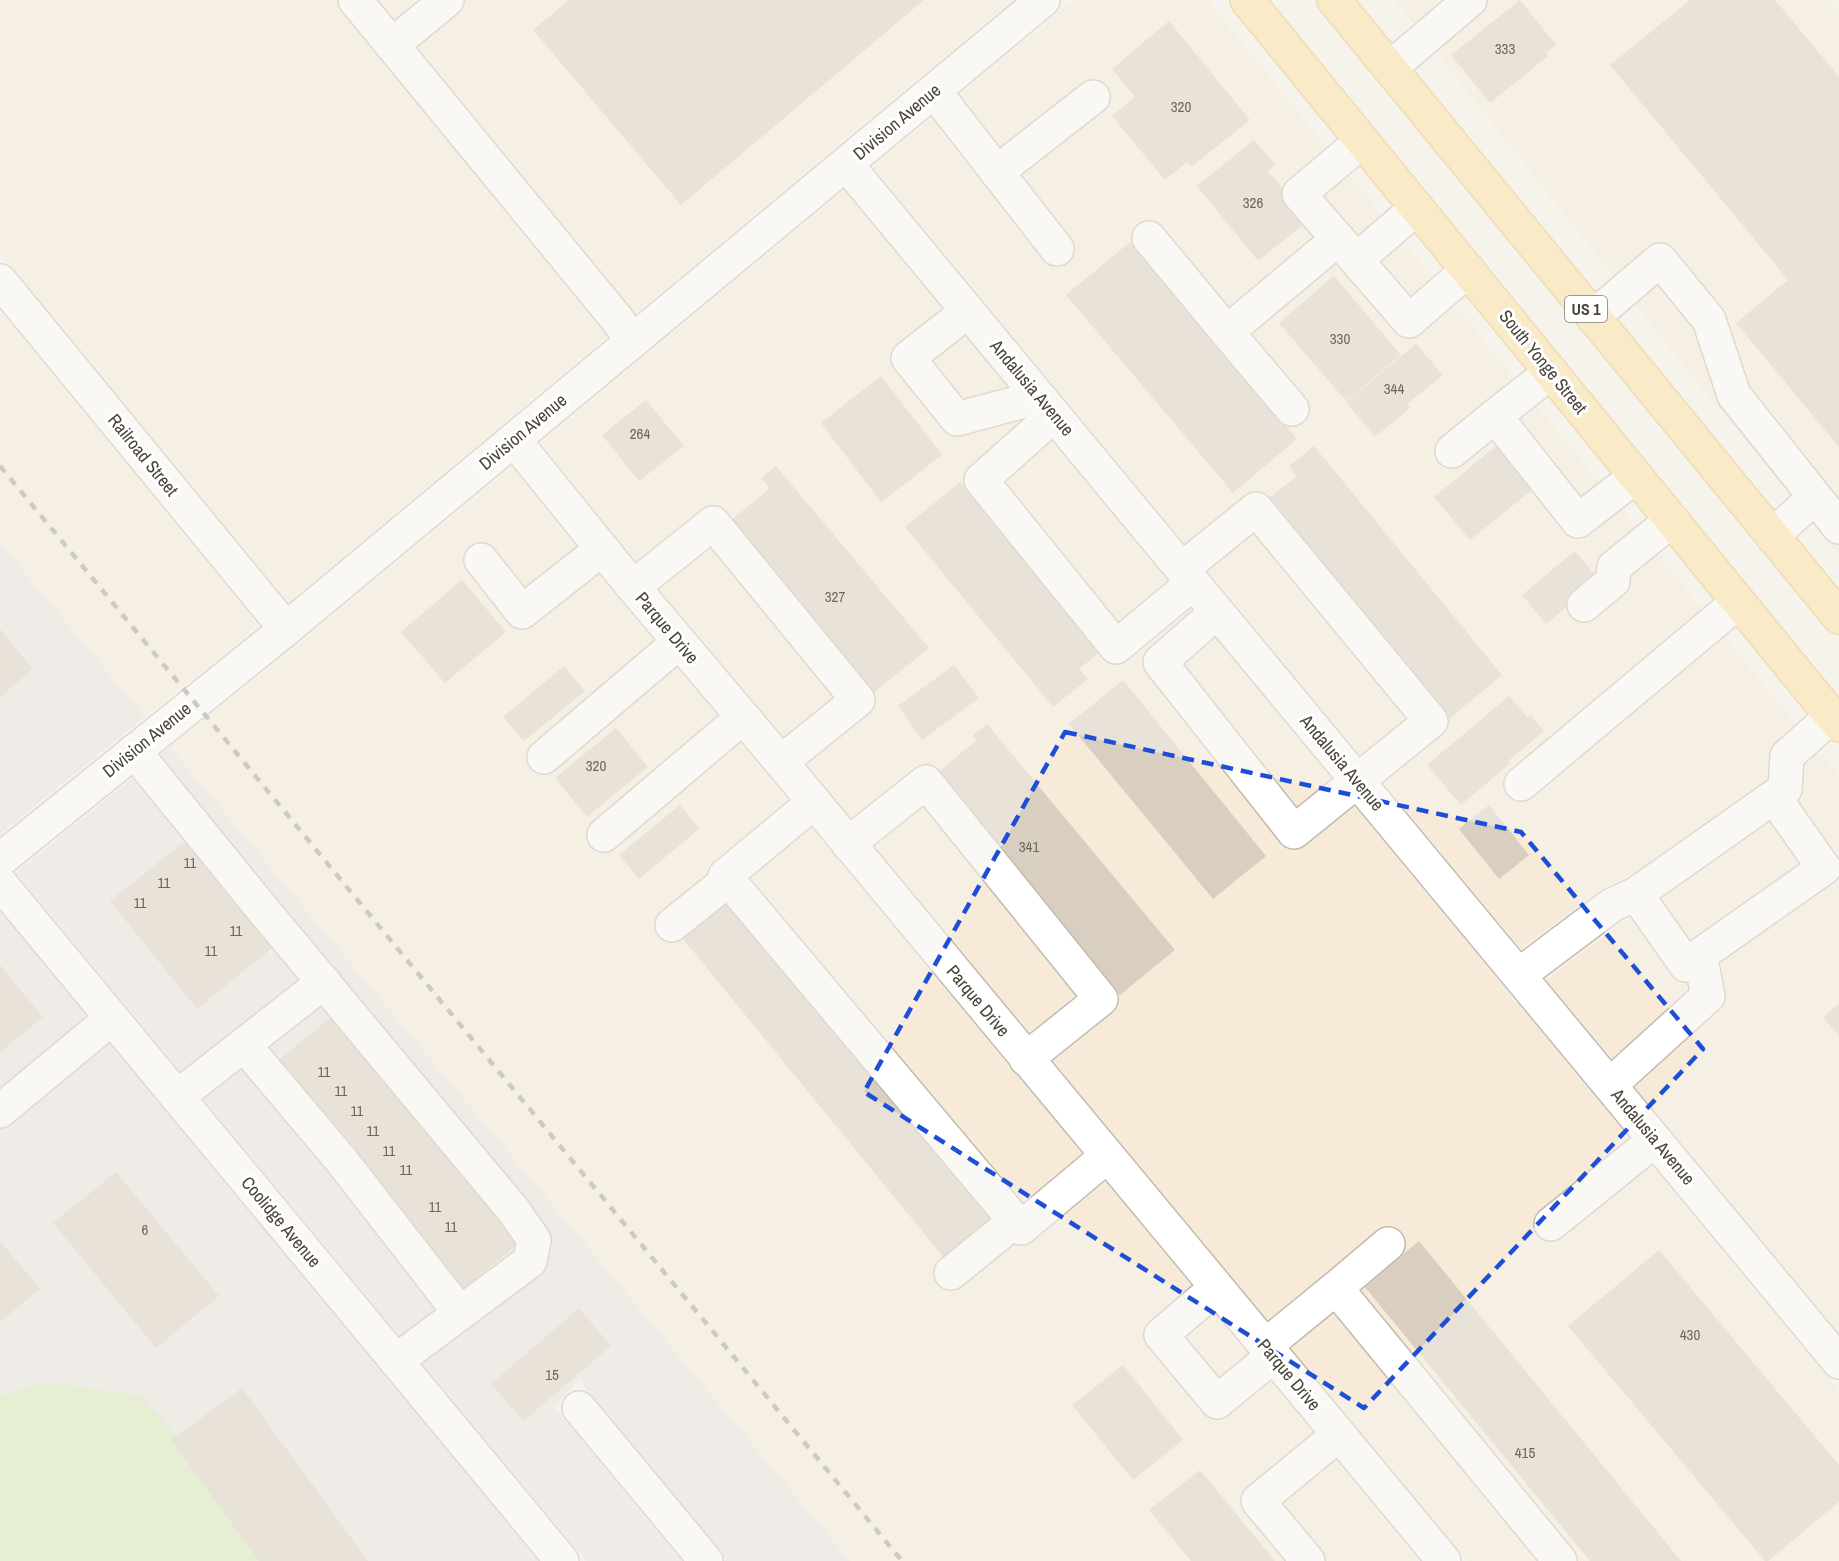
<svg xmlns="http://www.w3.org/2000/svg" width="1839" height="1561" viewBox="0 0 1839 1561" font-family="'Archivo Narrow',sans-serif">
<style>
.commercial{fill:#f7ead8}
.industrial{fill:#e6e2dd}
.green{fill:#d2eab5}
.building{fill:#d8cfc1}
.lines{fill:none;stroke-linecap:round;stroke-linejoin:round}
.minor-casing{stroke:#c2bbae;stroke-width:36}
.major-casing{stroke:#e6c16a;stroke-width:36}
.minor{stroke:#fff;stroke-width:33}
.major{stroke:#ffe39c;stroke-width:33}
.rail{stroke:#9a9a9a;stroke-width:4.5;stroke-dasharray:8 8;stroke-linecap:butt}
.marked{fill:none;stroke:#1d4ed8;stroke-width:4.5;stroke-dasharray:12 8;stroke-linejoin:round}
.labels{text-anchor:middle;stroke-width:6;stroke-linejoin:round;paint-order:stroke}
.number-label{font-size:15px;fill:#6e675b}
.shield{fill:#fff;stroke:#817c74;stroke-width:1.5}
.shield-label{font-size:16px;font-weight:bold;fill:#4b4439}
.street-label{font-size:18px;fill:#4b4439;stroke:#fff}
</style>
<rect width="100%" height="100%" fill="#f6f3ec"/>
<g class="commercial">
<path d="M0,0H1012L847,136L846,135L834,148L288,602L0,252Z"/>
<path d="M1074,0H1207L1757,677L1839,775V1333L1546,980L1621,923L1660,905L1644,868L1602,889L1521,949L873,167Z"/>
<path d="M1395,0H1829L1839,13V555L1693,377Z"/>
<path d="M845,190L1505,988L1515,1003L1517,1002L1839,1391V1561H1467L615,536L541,443Z"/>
<path d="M0,310L259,625L145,717L0,543Z"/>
<path d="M513,467L620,601L768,775L1420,1561H850L170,747L284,656L286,657L298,645Z"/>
</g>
<g class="industrial">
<path d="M0,543L145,717L0,834Z"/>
<path d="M170,747L850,1561H722V1552L579,1380L554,1407L682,1561H586L16,873Z"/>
<path d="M0,911L538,1561H284L43,1382L0,1396Z"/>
</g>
<path class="green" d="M42,1382L139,1395L208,1466L284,1561H0V1396Z"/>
<g class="building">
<path d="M569,0H924L681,205L533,30Z"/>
<path d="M1520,0L1556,45L1546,53L1548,56L1490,103L1451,55Z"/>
<path d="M1690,0H1775L1839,77V447L1736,323L1788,280L1610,65Z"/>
<path d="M1169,21L1250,120L1191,167L1187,162L1165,180L1112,116L1135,97L1112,69Z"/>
<path d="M1254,140L1275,165L1268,171L1309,220L1258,261L1197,186Z"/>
<path d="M1130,242L1297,439L1233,493L1066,295Z"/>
<path d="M1334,276L1401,355L1346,401L1279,323Z"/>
<path d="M1416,344L1443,375L1407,404L1410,408L1375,437L1346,402Z"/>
<path d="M881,376L942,455L881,502L821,423Z"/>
<path d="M646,400L684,446L639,481L602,435Z"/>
<path d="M1501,442L1537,486L1470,540L1434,497Z"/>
<path d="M1314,446L1502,675L1449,719L1268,499L1297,476L1289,466Z"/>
<path d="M776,466L929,648L872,694L729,522L770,488L761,478Z"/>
<path d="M960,482L1099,653L1079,669L1088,679L1053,707L905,527Z"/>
<path d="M1575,551L1599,580L1546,624L1522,595Z"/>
<path d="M462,580L506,632L445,683L401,632Z"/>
<path d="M0,629L33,669L0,697Z"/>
<path d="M954,665L979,698L922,740L898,706Z"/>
<path d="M564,666L585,691L524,741L503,717Z"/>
<path d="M1123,680L1266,856L1213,899L1069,724Z"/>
<path d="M1509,696L1528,718L1530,715L1544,731L1508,761L1509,764L1461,805L1427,765Z"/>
<path d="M987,724L1175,950L1120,995L937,773L977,740L973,735Z"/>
<path d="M616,728L648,767L587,817L555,778Z"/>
<path d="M680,805L699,829L639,879L619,855Z"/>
<path d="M1489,805L1529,855L1499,879L1459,829Z"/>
<path d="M190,837L277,944L197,1009L110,901Z"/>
<path d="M730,893L996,1218L945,1259L679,934Z"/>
<path d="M0,965L43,1017L0,1052Z"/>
<path d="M1839,1004V1036L1823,1017Z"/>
<path d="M339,1011L525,1238L462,1290L275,1063Z"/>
<path d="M116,1172L219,1296L156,1348L53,1223Z"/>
<path d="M0,1241L40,1289L0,1322Z"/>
<path d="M1419,1241L1681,1561H1590L1364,1286Z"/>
<path d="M1659,1250L1839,1465V1502L1768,1561H1765L1568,1326Z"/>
<path d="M579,1308L611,1346L523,1421L491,1384Z"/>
<path d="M1123,1365L1183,1440L1133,1480L1072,1405Z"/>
<path d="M242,1388L368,1561H259L171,1440Z"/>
<path d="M1200,1470L1275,1561H1191L1149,1510Z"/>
</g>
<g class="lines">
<defs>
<g id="minor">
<path d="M355,0L616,318L633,341"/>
<path d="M392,45L447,0"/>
<path d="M1390,68L1470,0"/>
<path d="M934,91L1057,249"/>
<path d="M1362,141L1299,194L1409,321L1468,270"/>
<path d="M846,164L1839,1362"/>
<path d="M997,172L1093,97"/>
<path d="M1149,238L1227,332L1338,239"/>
<path d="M1356,260L1417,208"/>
<path d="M0,281L286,629"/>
<path d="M968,311L908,358L957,419L1039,397"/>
<path d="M1593,317L1660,260L1709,320L1734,395L1839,527"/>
<path d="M1227,332L1292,409"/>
<path d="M1551,372L1495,416L1578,521L1636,476"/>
<path d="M1054,415L981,480L1116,647L1193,583"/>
<path d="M514,440L633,587L781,762L1444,1561"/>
<path d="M1452,451L1495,416"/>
<path d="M1772,536L1815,497"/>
<path d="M481,560L522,612L602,549"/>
<path d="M1182,569L1256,509L1431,721L1294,832L1160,662L1217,612"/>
<path d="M633,587L713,523L858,700L781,762"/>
<path d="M1584,605L1613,581L1614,567L1672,520"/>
<path d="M134,751L264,911L514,1211L534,1240L530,1261L396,1361"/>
<path d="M544,757L679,642"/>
<path d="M1521,784L1738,602"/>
<path d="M1774,797L1824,868L1686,965L1636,894L1785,789L1787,756L1832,716"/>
<path d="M814,802L725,876L1021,1228L1107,1156"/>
<path d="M604,835L743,717"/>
<path d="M848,844L926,782L1101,999L1026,1059"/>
<path d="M0,860L286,629L1043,0"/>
<path d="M0,883L562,1561"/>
<path d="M672,925L728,880"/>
<path d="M1519,975L1612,905L1636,894"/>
<path d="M244,1045L341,1160L460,1313"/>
<path d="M1610,1085L1708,996L1700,955"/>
<path d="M177,1097L324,982"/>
<path d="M0,1111L112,1018"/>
<path d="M1551,1224L1655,1140"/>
<path d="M951,1273L1015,1221"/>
<path d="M1216,1288L1161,1335L1217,1402L1273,1356"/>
<path d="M1336,1288L1388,1244"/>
<path d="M1265,1346L1336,1288L1560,1561"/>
<path d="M579,1408L706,1561"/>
<path d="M1308,1561L1258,1501L1338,1435"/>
</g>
<g id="major">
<path d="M1247,0L1839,725"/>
<path d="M1334,0L1839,617"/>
</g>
</defs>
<use href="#minor" class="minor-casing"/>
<use href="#major" class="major-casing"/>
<use href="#minor" class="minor"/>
<use href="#major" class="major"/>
<path class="rail" d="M0,466L902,1561"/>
</g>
<path d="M0 0H1839V1561H0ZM1065,732L1521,832L1703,1049L1364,1408L864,1092Z" fill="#f6f3ec" fill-opacity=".55" fill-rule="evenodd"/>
<path class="marked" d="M1065,732L1521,832L1703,1049L1364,1408L864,1092Z"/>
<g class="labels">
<g class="number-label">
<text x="1505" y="54">333</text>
<text x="1181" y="112">320</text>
<text x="1253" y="208">326</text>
<text x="1340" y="344">330</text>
<text x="1394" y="394">344</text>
<text x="640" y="439">264</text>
<text x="835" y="602">327</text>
<text x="596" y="771">320</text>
<text x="1029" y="852">341</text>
<text x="190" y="868">11</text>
<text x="164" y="888">11</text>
<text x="140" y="908">11</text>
<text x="236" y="936">11</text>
<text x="211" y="956">11</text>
<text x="324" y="1077">11</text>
<text x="341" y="1096">11</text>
<text x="357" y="1116">11</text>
<text x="373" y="1136">11</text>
<text x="389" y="1156">11</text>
<text x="406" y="1175">11</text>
<text x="435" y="1212">11</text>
<text x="451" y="1232">11</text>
<text x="145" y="1235">6</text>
<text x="1690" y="1340">430</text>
<text x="552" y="1380">15</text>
<text x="1525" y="1458">415</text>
</g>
<rect class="shield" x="1565" y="296" width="42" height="26" rx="4.5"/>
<g class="shield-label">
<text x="1586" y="315">US 1</text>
</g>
<g class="street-label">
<text transform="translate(897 122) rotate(-40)" y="6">Division Avenue</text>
<text transform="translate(1543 362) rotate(51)" y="6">South Yonge Street</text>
<text transform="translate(1032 388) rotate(50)" y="6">Andalusia Avenue</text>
<text transform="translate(523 432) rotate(-40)" y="6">Division Avenue</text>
<text transform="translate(143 455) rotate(51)" y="6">Railroad Street</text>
<text transform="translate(667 628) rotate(50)" y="6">Parque Drive</text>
<text transform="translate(147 740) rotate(-39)" y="6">Division Avenue</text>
<text transform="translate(1342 763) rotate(50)" y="6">Andalusia Avenue</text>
<text transform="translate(978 1001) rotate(50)" y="6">Parque Drive</text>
<text transform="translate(1653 1137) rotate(50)" y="6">Andalusia Avenue</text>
<text transform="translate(281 1222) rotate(50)" y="6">Coolidge Avenue</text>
<text transform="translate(1289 1375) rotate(50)" y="6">Parque Drive</text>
</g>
</g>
</svg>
